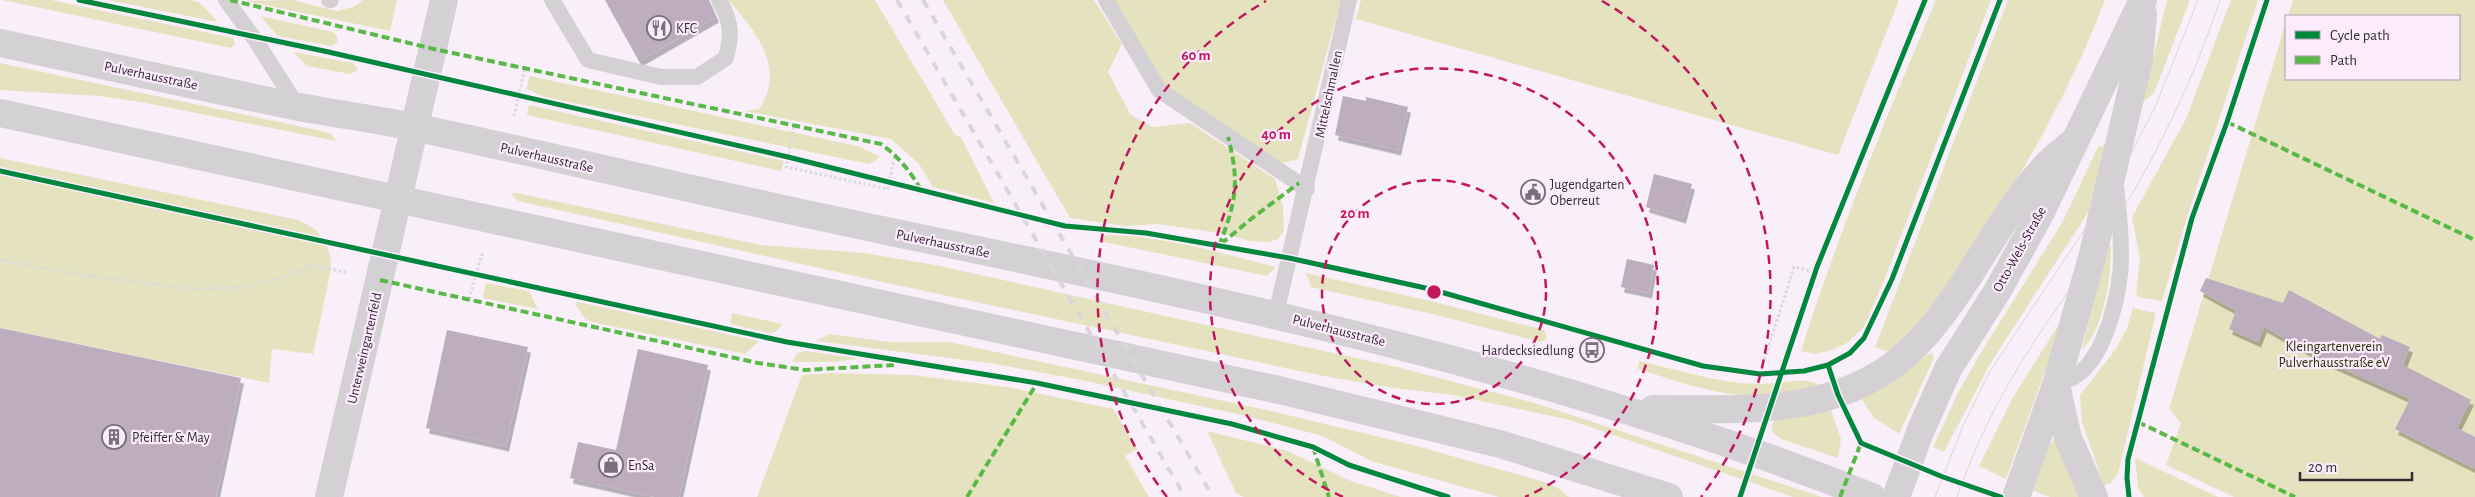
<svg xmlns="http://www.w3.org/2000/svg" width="2475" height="497" viewBox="0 0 2475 497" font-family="'Alegreya Sans',sans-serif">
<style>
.green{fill:#e5e3bf}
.building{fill:#bdadbe;filter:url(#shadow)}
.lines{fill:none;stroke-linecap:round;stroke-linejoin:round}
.path{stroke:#dbd8db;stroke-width:3;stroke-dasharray:2.5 2.5;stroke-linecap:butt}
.lane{stroke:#d4d1d4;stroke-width:16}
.street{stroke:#d4d1d4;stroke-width:28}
.secondary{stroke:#d4d1d4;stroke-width:28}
.tram{stroke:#d9d6da;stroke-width:1}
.rail{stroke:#d9d6da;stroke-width:4;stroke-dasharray:9 9;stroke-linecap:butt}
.quiet{stroke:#58b947;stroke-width:4;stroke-dasharray:8 4;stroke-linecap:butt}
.cycleway-casing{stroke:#fcebfd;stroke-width:8}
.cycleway{stroke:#00873e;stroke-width:5}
.ring{fill:none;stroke:#c2185b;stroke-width:2.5;stroke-dasharray:9 6}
.labels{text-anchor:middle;stroke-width:4.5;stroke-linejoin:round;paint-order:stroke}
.poi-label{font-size:14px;fill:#342a35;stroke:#fcebfd;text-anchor:start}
.street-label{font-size:14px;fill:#342a35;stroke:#fcebfd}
.park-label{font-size:14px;fill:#2d2e03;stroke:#fcebfd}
.centre{fill:#c2185b;stroke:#fcebfd;stroke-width:2.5}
.ring-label{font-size:15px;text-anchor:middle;font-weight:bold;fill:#c2185b;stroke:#fcebfd;stroke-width:4.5;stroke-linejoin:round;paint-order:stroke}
</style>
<defs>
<filter id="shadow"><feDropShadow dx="3" dy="5.5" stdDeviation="0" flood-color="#0004"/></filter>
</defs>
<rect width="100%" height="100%" fill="#f8eff9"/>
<g class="green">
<path d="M2,0H51L233,38L235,43L231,48Z"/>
<path d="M108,0H189L199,2L218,22Z"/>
<path d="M292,0L337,11L353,7L363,0H397L390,31L245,1Z"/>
<path d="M728,0H875L955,135L961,137L994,203L933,187L919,164L891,139L745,111L759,109C787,70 755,29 728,0Z"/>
<path d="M943,0H1094L1122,44L1108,72L1130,114L1152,127L1190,123L1275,179L1283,206L1284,231L1278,239L1269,242L1250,241L1221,233L1157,224L1124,226L1070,218Z"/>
<path d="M1114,0H1341L1298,159L1284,163L1268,156L1164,84Z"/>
<path d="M1361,0H1899L1838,155L1356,19Z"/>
<path d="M1936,0H1991L1885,278L1864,327L1847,343L1832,350L1815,354L1801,351C1839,231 1887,115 1936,0Z"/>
<path d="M2008,0H2105C2075,79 2034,154 1989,225C1960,272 1932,316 1889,352L1875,347Z"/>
<path d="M2167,0H2190L2154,93L2142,103Z"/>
<path d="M2231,0H2258L2187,217L2162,301L2138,297L2136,293L2140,259L2132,217L2186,119Z"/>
<path d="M2293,0H2475V497H2234L2166,465L2181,423L2169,409L2286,22V79H2459V16H2288Z"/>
<path d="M260,16L333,32L337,37V43L331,46L278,36Z"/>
<path d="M293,52L353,63L358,70L350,74L307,66Z"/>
<path d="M0,63L322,131L332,134L336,141L141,102L99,96L0,90Z"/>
<path d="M530,76L857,146L879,156L878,159L869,164L545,97L526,89Z"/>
<path d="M529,105L784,161L781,171L527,115Z"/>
<path d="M2102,146L2105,147L2089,211L1990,364L1944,452L1933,447L1958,393L1980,354L2063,221L2098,147Z"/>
<path d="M0,158L298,220L315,229L326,243L331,259L330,274L313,354L272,349L269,383L0,328Z"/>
<path d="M517,193L761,245L864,253L935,265L1397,367L1535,403L1822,497H1793L1570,420L1453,395L1394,388L1323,376L887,283L518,201L511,194Z"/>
<path d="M1108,235C1165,236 1221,253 1276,267L1267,276L1099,241L1101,237Z"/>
<path d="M2111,245C2112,272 2104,331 2082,349L2104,254Z"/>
<path d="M1306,273L1435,302L1544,330L1547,337L1545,341L1540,342L1436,315L1311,287Z"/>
<path d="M486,283L529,291L538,309L483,298Z"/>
<path d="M578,302L759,341L745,354L592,322L585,319L575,304Z"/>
<path d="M2133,308L2156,313L2118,474L2112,482L2104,486L2082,422L2080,395L2116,349L2127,328Z"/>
<path d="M732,313L783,324L775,332L769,333L730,324Z"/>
<path d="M2057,327L2060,330L2006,479L1979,466L2013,397Z"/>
<path d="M829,334L890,342H949L1275,412L1409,444L1541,481L1558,488L1569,497H1499L1371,461L1323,436L1242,415L1076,379L989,363L816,341Z"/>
<path d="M804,351L856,358L857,359L834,362H792L797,353Z"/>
<path d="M1932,352L1934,358L1899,434L1874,418L1861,398Z"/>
<path d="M1639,361C1679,370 1721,384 1762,384C1776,384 1809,376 1819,385C1761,411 1694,387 1638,369Z"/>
<path d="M832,373L913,375L1007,387L1113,409L1138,449L1125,456L1149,497H757L802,375Z"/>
<path d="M1831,410L1841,439L1838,458L1781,439L1772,432V424L1775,420Z"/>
<path d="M1207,431L1288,451L1351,481L1401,497H1244L1236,493Z"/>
<path d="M2056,437L2081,497H2050L2030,489L2048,447Z"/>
<path d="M2135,458L2218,497H2144L2138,488Z"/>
</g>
<g class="building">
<path d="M605,0H709L716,17L639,61Z"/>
<path d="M1343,96L1366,101V97L1408,107L1398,150L1335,135Z"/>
<path d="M1654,174L1692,184L1683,218L1646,207Z"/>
<path d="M1627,259L1654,265L1649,293L1621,287Z"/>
<path d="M2206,278L2283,303L2289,290L2380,339L2382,335L2410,347L2403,365L2471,400L2457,428L2475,437V469L2395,429L2410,399L2323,360L2264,327L2258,342L2229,329L2236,311L2200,291Z"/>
<path d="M0,328L241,378L216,497H0Z"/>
<path d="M447,330L528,347L506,446L426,428Z"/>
<path d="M638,349L708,365L679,497H655L570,478L578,442L616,450Z"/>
</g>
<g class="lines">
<g class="path">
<path d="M514,116L525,68"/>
<path d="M794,127L786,167L888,189L895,154"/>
<path d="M0,260L82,275L191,289L236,288L278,279L314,265L348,273"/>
<path d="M469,299L483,251"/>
<path d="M1760,374L1794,267L1815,272"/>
</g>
<g class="lane">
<path d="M226,0L254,38L298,107"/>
<path d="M329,0H331"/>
<path d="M552,0L588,60L661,77H697L726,58C732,34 732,22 719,0"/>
<path d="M1106,0L1159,90L1307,189"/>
<path d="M1276,314L1349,0"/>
<path d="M2056,385C2063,382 2071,379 2077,375C2107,354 2121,290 2121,256C2121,233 2119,209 2116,187"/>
</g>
<path class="street" d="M329,497L444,0"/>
<g class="secondary">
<path d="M0,43C98,64 196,86 294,106C335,114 377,119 418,128C573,161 727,198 882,230C1218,300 1552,369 1872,497"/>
<path d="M0,113L1279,390L1500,444L1669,497"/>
<path d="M2056,385L2068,438L2094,497"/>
<path d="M1653,409C1745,409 1844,418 1915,346C1936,325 1954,299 1970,274C1993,238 2015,199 2044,168C2052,158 2063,151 2072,143"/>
<path d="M1896,497L1920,432L1948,369L1998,290L2040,214L2143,0"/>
<path d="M2016,497L2056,385L2093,254L2139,60L2143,14"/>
</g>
<g class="tram">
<path d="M1935,497L1963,426L1989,373L2107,196L2133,150L2155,107L2198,0"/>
<path d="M1957,497C1971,458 1988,419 2009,383C2042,325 2084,272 2119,216C2160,149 2195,75 2220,0"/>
</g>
<g class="rail">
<path d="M897,0L1185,497"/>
<path d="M923,0L1213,497"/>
</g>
<g class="quiet">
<path d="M230,0L434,49L881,144C899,157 910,171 921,190"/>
<path d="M2227,122L2475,240"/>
<path d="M1221,244L1251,219L1299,183"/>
<path d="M1219,246C1236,202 1240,183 1228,137"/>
<path d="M380,280L758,363L805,370L894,365"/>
<path d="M2138,422L2295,497"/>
<path d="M1313,447L1329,497"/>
<path d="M967,497L1037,383"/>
<path d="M1840,497L1861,443"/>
</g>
<defs>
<g id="cycleway">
<path d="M79,0L324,51L788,157L1065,226L1146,233L1289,258L1430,289L1703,366L1760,374L1804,371L1828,365L1850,353L1864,338L1892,279L2000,0"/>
<path d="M0,171L787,342L1037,383L1232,424L1313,447L1349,465L1448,497"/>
<path d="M1828,365L1838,395L1861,443L1943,477L2001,497"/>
<path d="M1740,497L1817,267L1925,0"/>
<path d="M2129,497L2127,478L2128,459L2192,218L2227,122L2267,0"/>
</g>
</defs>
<use href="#cycleway" class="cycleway-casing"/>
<use href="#cycleway" class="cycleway"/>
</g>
<g class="ring">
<circle cx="1434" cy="292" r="112"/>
<path d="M1343 497A224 224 0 1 1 1525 497"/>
<path d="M1167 497A336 336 0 0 1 1266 1M1602 1A336 336 0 0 1 1701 497"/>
</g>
<defs>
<symbol id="restaurant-ring" viewBox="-11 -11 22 22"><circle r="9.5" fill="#fcebfd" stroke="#796f7a" stroke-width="1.5"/><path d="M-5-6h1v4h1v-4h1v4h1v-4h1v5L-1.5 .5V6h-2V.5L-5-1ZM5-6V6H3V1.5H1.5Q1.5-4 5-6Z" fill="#796f7a"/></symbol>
<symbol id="civic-ring" viewBox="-11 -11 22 22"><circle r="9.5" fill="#fcebfd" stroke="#796f7a" stroke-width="1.5"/><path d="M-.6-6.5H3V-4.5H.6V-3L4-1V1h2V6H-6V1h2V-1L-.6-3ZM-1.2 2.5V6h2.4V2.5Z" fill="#796f7a"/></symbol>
<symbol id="bus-ring" viewBox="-11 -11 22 22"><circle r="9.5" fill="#fcebfd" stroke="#796f7a" stroke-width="1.5"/><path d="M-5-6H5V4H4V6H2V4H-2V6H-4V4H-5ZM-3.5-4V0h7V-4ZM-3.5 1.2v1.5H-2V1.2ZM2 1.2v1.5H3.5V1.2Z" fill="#796f7a"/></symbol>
<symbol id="building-ring" viewBox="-11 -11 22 22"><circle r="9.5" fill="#fcebfd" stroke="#796f7a" stroke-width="1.5"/><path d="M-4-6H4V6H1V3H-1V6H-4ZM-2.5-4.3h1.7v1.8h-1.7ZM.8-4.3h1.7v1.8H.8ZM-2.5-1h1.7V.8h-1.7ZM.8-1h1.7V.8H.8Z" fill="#796f7a"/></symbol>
<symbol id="shop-ring" viewBox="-11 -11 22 22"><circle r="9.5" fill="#fcebfd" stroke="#796f7a" stroke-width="1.5"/><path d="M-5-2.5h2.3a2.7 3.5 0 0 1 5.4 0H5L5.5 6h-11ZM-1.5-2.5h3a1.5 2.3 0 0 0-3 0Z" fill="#796f7a"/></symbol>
</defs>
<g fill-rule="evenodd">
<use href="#restaurant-ring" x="645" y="14" width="28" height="28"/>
<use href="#civic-ring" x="1519" y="178" width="28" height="28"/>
<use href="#bus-ring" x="1578" y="336" width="28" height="28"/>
<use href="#building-ring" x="100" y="423" width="28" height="28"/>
<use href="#shop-ring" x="597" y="451" width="28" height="28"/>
</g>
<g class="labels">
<g class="poi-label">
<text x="676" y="33">KFC</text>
<text x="1550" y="189">Jugendgarten<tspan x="1550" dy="16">Oberreut</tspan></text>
<text x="1574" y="355" text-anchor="end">Hardecksiedlung</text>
<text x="132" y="442">Pfeiffer &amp; May</text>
<text x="628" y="470">EnSa</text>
</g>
<g class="street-label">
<text transform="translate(151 75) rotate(12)" y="5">Pulverhausstraße</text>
<text transform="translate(1328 94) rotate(-78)" y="5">Mittelschmallen</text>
<text transform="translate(547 157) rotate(13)" y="5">Pulverhausstraße</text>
<text transform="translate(943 243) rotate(12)" y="5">Pulverhausstraße</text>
<text transform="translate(2019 249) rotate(-61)" y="5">Otto-Wels-Straße</text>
<text transform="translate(1339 330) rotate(14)" y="5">Pulverhausstraße</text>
<text transform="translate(364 348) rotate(-77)" y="5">Unterweingartenfeld</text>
</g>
<g class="park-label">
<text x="2334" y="351">Kleingartenverein<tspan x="2334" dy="16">Pulverhausstraße eV</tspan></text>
</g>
</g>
<circle cx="1434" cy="292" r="8" class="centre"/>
<g class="ring-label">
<text x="1196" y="60">60 m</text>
<text x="1276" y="139">40 m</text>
<text x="1355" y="218">20 m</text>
</g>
<rect x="2285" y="15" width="175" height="65" fill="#fcebfd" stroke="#ac9ead"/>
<rect x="2295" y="31" width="25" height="8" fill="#00873e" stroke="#ac9ead"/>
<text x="2330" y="40" font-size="15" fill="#342a35">Cycle path</text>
<rect x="2295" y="56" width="25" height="8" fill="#58b947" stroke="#ac9ead"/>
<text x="2330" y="65" font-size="15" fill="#342a35">Path</text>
<path d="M2300 472v8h112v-8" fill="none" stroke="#342a35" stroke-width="2.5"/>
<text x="2308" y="472" font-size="15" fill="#342a35" stroke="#fcebfd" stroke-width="4" paint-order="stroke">20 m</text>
</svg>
